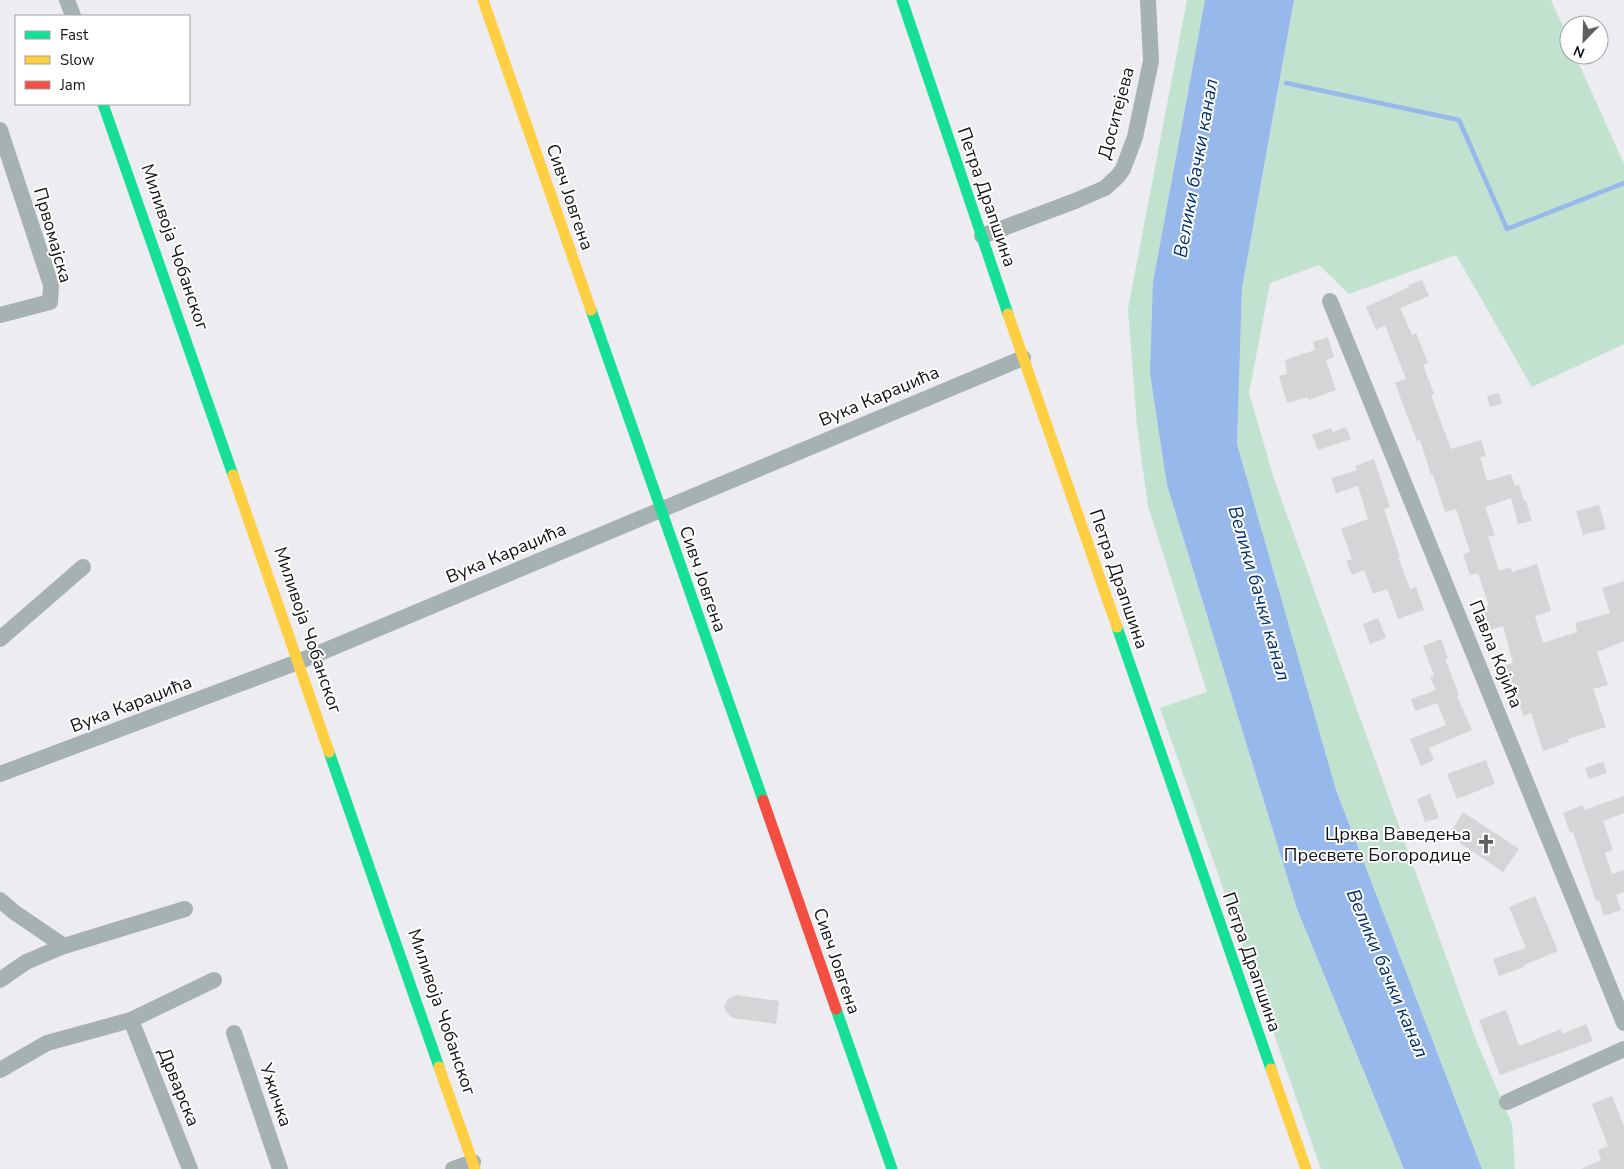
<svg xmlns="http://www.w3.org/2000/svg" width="1624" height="1169" viewBox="0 0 1624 1169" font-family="'Nunito Sans',sans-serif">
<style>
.green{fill:#c1e2ce}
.water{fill:#96b8ea}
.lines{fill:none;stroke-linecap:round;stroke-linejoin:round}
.stream{stroke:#96b8ea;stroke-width:4.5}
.building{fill:#d6d4d6}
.street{stroke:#a6b2b1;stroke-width:16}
.fast{stroke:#16e098;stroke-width:11}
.slow{stroke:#ffcf43;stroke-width:11}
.jam{stroke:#f24e42;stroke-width:11}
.labels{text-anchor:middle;stroke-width:4;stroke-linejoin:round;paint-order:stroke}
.street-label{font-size:18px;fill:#131316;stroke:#fff}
.poi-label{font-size:18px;fill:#131316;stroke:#fff;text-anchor:end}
.water-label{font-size:19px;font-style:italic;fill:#01326f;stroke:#fff}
</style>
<rect width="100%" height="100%" fill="#ececf1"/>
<g class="green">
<path d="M1187,0H1205L1153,282L1167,485L1297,909L1404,1169H1321L1160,708L1207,692L1148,506L1137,426L1128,309Z"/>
<path d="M1294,0H1551L1569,40V55H1575L1624,164V344L1532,387L1456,255L1349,294L1319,265L1270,283L1249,393L1274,479L1476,1040L1512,1124L1515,1169H1482L1336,790L1237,444L1242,288Z"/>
</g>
<path class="water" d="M1205,0H1294L1242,288L1237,444L1336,790L1482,1169H1404L1297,909L1167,485L1150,373L1153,282Z"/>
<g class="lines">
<path class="stream" d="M1286,83L1459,120L1507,229L1624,183"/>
</g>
<g class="building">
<path d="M1422,280L1429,296L1400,308L1412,335L1416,333L1428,363L1423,365L1434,394L1431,395L1451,449L1481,440L1486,456L1480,457L1487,481L1511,474L1515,486L1519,485L1524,501H1526L1532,521L1518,524L1511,498L1485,507L1495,535L1488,537L1499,571L1511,567L1512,572L1537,564L1551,611L1535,616L1543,643L1577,632L1575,623L1610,613L1602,588L1624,581V641L1597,652L1608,685L1593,689L1606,727L1568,739L1569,742L1543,751L1531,713L1523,716L1512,683L1507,684L1503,666L1513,663L1503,626L1490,630L1482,607L1489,606L1478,573L1470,575L1463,554L1470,552L1456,509L1445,512L1433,475H1431L1420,440L1417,441L1403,405L1395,383L1406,379L1385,325L1376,330L1366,307L1409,287L1408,285Z"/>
<path d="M1328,337L1334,357L1326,360L1336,390L1309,400L1308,397L1287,403L1279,376L1287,374L1285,360L1315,350L1313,342Z"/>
<path d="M1499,393L1502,404L1490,407L1487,396Z"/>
<path d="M1346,427L1351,439L1318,450L1312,435L1331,428L1333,432Z"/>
<path d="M1374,459L1390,507L1384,509L1400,557H1398L1410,589L1416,587L1424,610L1398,619L1387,589L1373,594L1364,570L1352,575L1346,561L1352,559L1341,529L1368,519L1358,486L1336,493L1331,478L1357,470L1355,466Z"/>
<path d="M1599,505L1606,529L1583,535L1576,511Z"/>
<path d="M1378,618L1386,638L1370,644L1363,624Z"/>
<path d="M1441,639L1448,658L1445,659L1459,695L1457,696L1472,730L1429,748L1434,760L1421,766L1410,739L1446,725L1437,703L1415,711L1411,699L1436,690L1430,677L1434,676L1423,646Z"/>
<path d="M1486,760L1495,784L1457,799L1447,774Z"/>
<path d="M1603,762L1607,773L1589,779L1585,768Z"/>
<path d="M1430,794L1439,818L1425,822L1417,799Z"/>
<path d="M1624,796V813L1603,821L1613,850L1605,853L1612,874L1624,870V892L1616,895L1621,910L1604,916L1599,900L1596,901L1573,832L1570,833L1563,813L1583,805L1584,810Z"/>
<path d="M1463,812L1519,849L1503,872L1454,839L1451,832Z"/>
<path d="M1535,896L1558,951L1524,965V967L1499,976L1493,959L1526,948L1509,907Z"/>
<path d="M736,995L779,1001L776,1024L733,1018L727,1013L724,1006L728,999Z"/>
<path d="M1506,1010L1519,1046L1561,1029L1562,1034L1586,1024L1593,1041L1500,1075L1479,1020Z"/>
<path d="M1612,1096L1624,1126V1169H1581L1601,1160L1598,1150L1608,1146L1592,1104Z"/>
</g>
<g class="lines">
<g class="street">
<path d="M67,0L73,16"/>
<path d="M0,130L51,285L50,302L0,315"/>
<path d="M982,236L1075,201L1105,188L1118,176L1123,169L1135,137L1151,61L1148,0"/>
<path d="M1330,301L1624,1023"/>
<path d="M0,639L83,567"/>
<path d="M0,774L298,662L1023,358"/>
<path d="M0,900L14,912L64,946"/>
<path d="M0,980L26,962L64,946L185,909"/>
<path d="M131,1020L190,1169"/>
<path d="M234,1033L280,1169"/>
<path d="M0,1070L47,1043L131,1020L214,980"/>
<path d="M1507,1102L1624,1049"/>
<path d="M453,1169L473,1162"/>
</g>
<g class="fast">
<path d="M902,0L1008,314"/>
<path d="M103,104L233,475"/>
<path d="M591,310L763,800"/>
<path d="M1117,627L1271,1069"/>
<path d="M329,752L439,1067"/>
<path d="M836,1009L892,1169"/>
</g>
<g class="slow">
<path d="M483,0L591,310"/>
<path d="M1008,314L1117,627"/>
<path d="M233,475L329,752"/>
<path d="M439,1067L475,1169"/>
<path d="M1271,1069L1306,1169"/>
</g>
<path class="jam" d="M763,800L836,1009"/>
</g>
<defs>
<symbol id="church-bare" viewBox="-9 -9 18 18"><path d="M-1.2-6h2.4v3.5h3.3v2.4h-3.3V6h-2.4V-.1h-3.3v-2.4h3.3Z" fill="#5f5f63" stroke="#fff" stroke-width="2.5" paint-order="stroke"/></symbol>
</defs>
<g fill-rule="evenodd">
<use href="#church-bare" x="1472" y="830" width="28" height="28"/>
</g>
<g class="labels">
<g class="street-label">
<text transform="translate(1116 113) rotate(-75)" y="6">Доситејева</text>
<text transform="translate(570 197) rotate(71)" y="6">Сивч Јовгена</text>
<text transform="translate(987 197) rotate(71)" y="6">Петра Драпшина</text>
<text transform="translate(53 235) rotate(74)" y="6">Првомајска</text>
<text transform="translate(175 247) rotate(71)" y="6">Миливоја Чобанског</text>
<text transform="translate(879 396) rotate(-23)" y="6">Вука Караџића</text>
<text transform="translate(506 553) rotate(-23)" y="6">Вука Караџића</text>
<text transform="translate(703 579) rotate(71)" y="6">Сивч Јовгена</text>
<text transform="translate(1119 579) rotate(71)" y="6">Петра Драпшина</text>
<text transform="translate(308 630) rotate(71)" y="6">Миливоја Чобанског</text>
<text transform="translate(1496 654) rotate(68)" y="6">Павла Којића</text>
<text transform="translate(131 704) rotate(-21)" y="6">Вука Караџића</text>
<text transform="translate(837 961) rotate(71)" y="6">Сивч Јовгена</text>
<text transform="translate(1252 962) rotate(71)" y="6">Петра Драпшина</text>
<text transform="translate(442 1012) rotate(71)" y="6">Миливоја Чобанског</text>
<text transform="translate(179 1087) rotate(68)" y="6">Дрварска</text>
<text transform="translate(276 1095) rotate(71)" y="6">Ужичка</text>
</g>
<g class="poi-label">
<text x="1471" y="840">Црква Ваведења<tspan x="1471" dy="21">Пресвете Богородице</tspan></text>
</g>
<g class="water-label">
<text transform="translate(1195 168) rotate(-80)" y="7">Велики бачки канал</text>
<text transform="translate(1260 593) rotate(74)" y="7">Велики бачки канал</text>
<text transform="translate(1388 973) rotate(67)" y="7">Велики бачки канал</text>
</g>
</g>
<rect x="15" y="15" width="175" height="90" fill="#ffffff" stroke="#a1a1a2"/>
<rect x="25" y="31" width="25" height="8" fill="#16e098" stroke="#a1a1a2"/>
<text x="60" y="40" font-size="15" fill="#131316">Fast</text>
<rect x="25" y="56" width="25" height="8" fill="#ffcf43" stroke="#a1a1a2"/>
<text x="60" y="65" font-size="15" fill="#131316">Slow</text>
<rect x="25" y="81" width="25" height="8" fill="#f24e42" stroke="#a1a1a2"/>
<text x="60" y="90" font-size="15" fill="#131316">Jam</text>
<g transform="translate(1584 40) rotate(203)"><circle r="24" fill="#ffffff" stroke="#a1a1a2"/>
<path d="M0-4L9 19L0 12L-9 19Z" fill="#5f5f63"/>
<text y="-8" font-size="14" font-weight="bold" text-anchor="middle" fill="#131316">N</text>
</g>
</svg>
